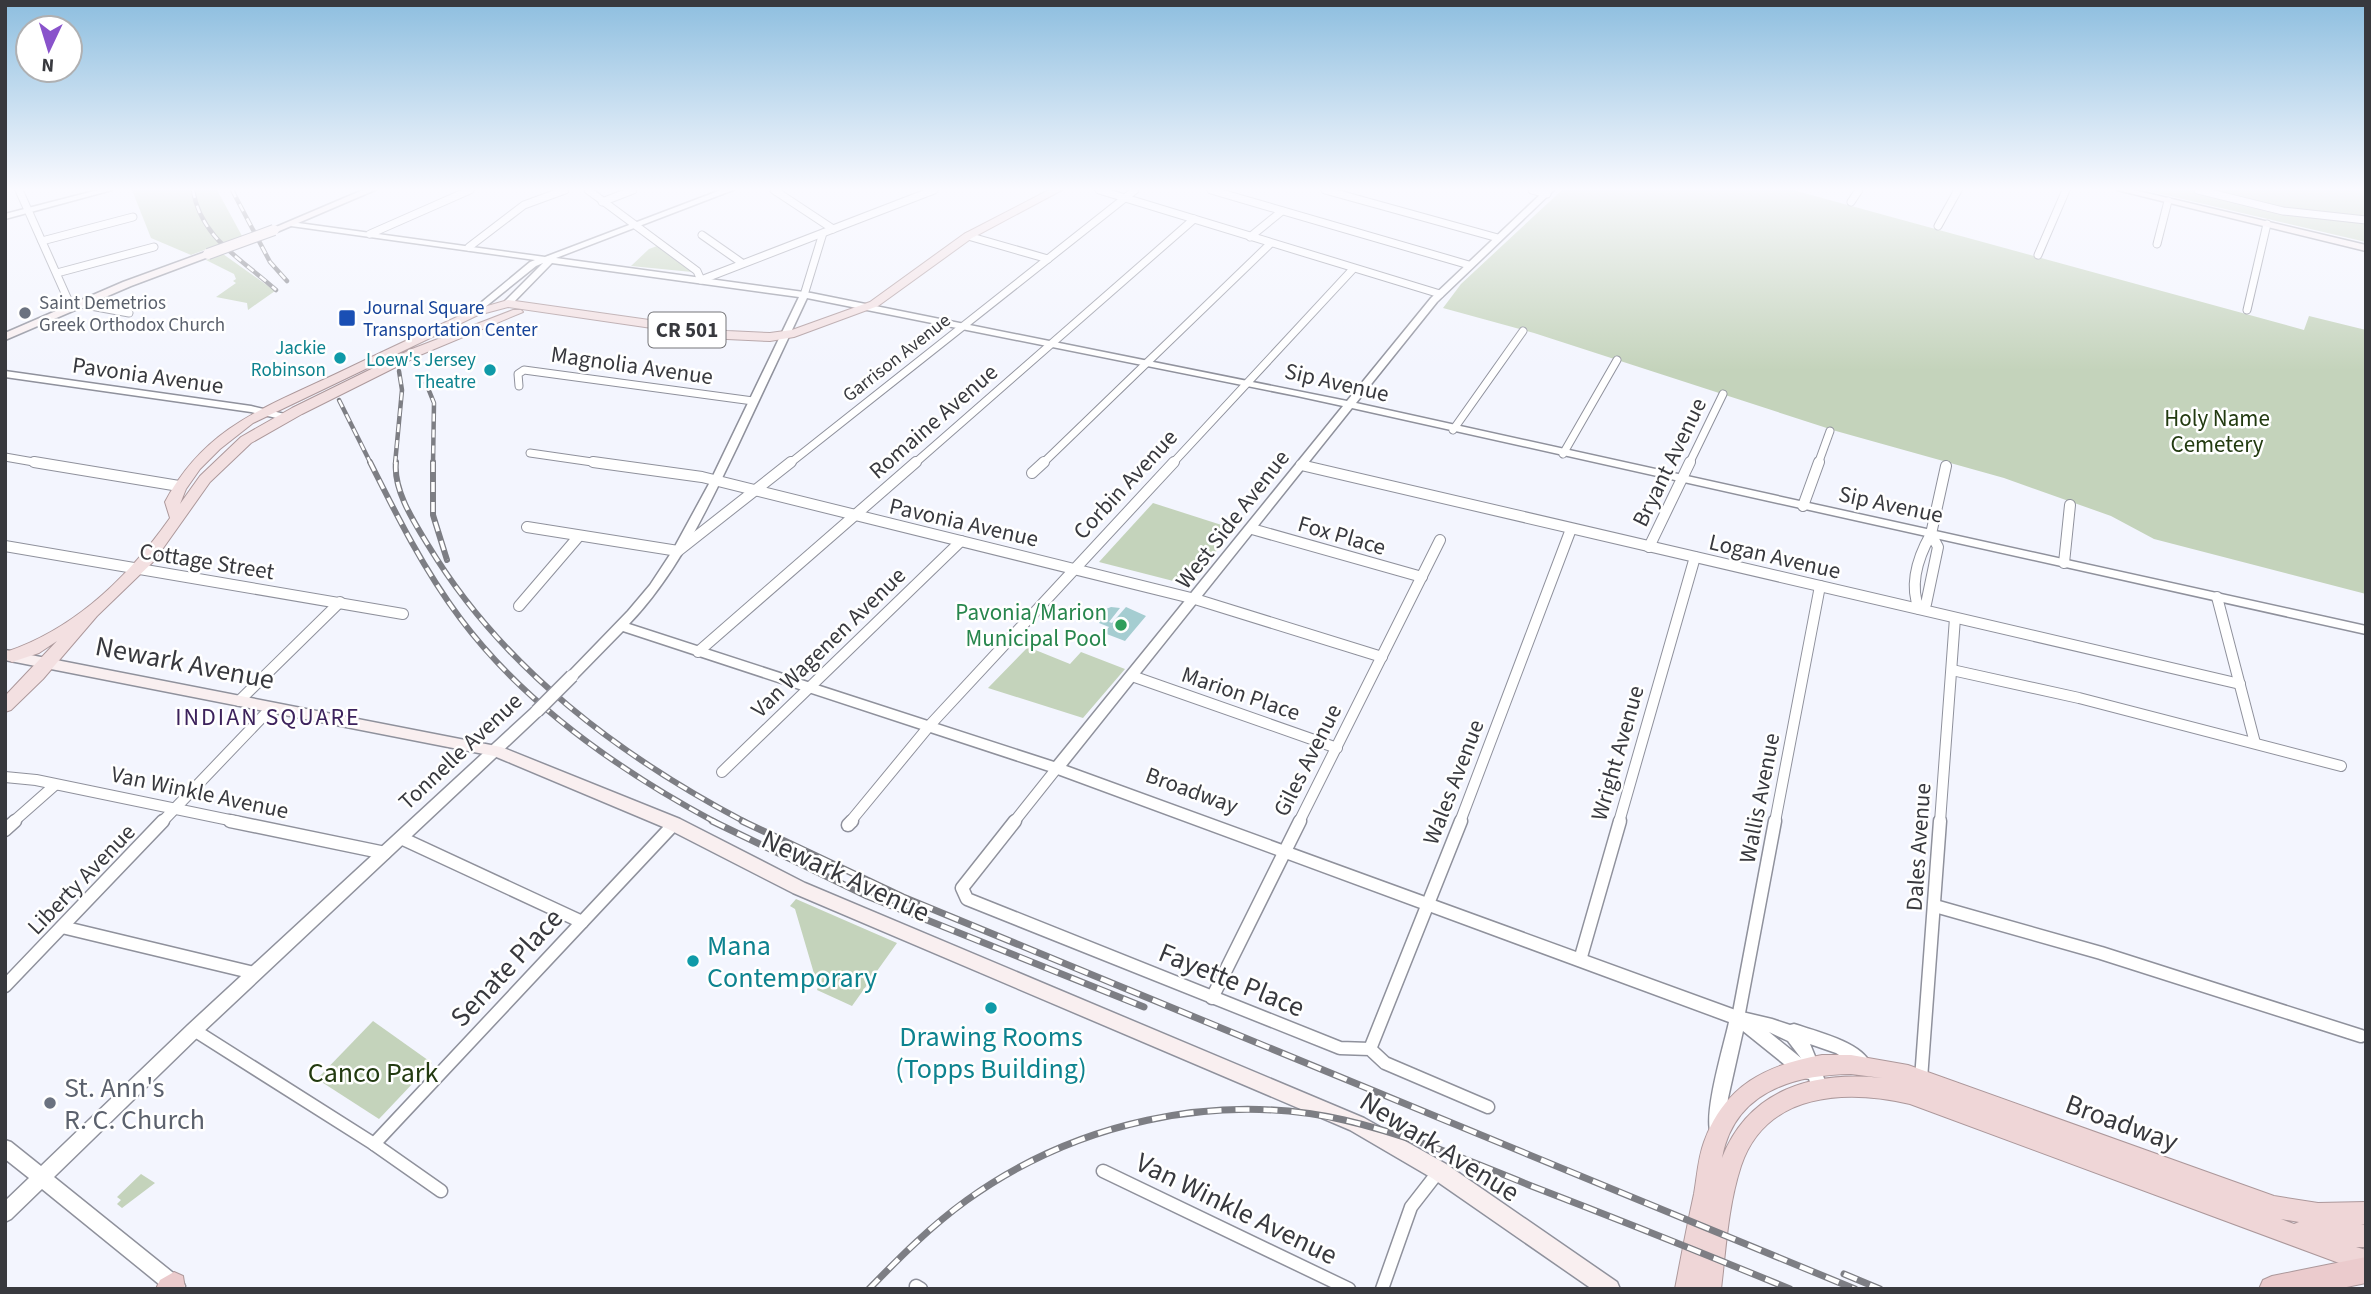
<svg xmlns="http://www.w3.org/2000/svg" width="2371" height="1294" viewBox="0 0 2371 1294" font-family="'Source Sans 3',sans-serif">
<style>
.green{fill:#c4d3bb}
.water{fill:#a5cdd1}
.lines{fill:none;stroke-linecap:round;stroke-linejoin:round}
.minor-far2-casing{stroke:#8f919c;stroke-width:9}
.minor-far1-casing{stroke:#8f919c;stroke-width:12}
.minor-casing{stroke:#8f919c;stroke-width:15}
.tertiary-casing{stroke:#8f919c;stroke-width:3}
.secondary-casing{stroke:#8f919c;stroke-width:3}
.primary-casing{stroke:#ac989b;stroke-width:2}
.trunk-casing{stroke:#ac989b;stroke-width:2}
.motorway-casing{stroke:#ac989b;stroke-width:2}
.minor-far2{stroke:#fff;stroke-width:7}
.minor-far1{stroke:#fff;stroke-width:10}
.minor{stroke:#fff;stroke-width:12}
.tertiary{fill:#fff;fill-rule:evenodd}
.secondary{fill:#f9eff0;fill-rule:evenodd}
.primary{fill:#f3e0e1;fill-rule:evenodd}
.trunk{fill:#efd6d7;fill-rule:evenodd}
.motorway{fill:#ebcbcd;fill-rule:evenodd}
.rail-far2-casing{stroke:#7d7e84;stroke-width:4.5}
.rail-far1-casing{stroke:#7d7e84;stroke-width:6}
.rail-casing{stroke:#7d7e84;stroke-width:7}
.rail-far2{stroke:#fff;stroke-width:2.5;stroke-dasharray:8;stroke-linecap:butt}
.rail-far1{stroke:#fff;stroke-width:3.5;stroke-dasharray:10;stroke-linecap:butt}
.rail{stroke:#fff;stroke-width:4.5;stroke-dasharray:14;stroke-linecap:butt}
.tertiary-bridge-casing{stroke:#8f919c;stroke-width:15;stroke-linecap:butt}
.secondary-bridge-casing{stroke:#8f919c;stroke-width:12;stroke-linecap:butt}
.tertiary-bridge{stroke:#fff;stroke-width:12}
.secondary-bridge{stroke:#f9eff0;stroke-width:10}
.worship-dot{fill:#6b7280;stroke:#fff;stroke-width:2.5}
.transit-dot{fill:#1a4fb4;stroke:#fff;stroke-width:2.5}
.culture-dot{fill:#0f9aa8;stroke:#fff;stroke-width:2.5}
.leisure-dot{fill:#2e9e5b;stroke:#fff;stroke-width:2.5}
.labels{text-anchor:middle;stroke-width:5;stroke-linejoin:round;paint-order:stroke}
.far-worship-label{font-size:19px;fill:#5b616d;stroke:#fff;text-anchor:start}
.far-transit-label{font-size:19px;fill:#164399;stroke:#fff;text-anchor:start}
.far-culture-label{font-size:19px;fill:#0d838f;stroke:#fff;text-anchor:end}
.far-street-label{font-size:19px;fill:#38393e;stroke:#fff}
.shield{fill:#fff;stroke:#747478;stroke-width:2}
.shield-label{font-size:21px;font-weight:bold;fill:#38393e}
.street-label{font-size:23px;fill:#38393e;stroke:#fff}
.park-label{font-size:23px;fill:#223a10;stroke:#fff}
.leisure-label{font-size:23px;fill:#27864d;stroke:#fff;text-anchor:end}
.neighbourhood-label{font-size:24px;letter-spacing:2px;fill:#3c225c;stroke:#fff}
.near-street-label{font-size:28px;fill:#38393e;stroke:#fff}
.near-culture-label{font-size:28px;fill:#0d838f;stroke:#fff;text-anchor:start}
.near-park-label{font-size:28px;fill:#223a10;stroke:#fff}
.near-worship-label{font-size:28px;fill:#5b616d;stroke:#fff;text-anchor:start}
</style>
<rect width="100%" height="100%" fill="#f3f5fe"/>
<g class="green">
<path d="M132,190H217L242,236L191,255L151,238Z"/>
<path d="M1562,190H1793L2304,330L2309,316L2366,330V594L2154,539L2111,516L2004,478L1836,431L1534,333L1443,308L1461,284Z"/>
<path d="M2144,190H2366V242L2157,193Z"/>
<path d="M657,246L692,272L631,266L649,249Z"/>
<path d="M223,254L275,291L248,310L247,303L216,297L236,283L233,281L236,279L234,274L206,260Z"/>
<path d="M1153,503L1234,529L1189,585L1099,562Z"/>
<path d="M1028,647L1070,664L1081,652L1125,669L1083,718L988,688Z"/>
<path d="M796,899L897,943L852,1006L817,990L818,987L795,909L790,906Z"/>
<path d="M373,1021L432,1063L379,1119L317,1079Z"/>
<path d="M141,1174L155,1183L122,1208L117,1204L121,1200L117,1197Z"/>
</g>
<path class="water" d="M1111,607L1120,608L1109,622L1112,623L1126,607L1146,616L1125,641L1104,633L1109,627L1099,623L1101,611Z"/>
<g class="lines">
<defs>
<g id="minor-far2">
<path d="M19,190L69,302L129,313"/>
<path d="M588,190L697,271L701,280L934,190"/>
<path d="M774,190L833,229"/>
<path d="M1099,190L1440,294"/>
<path d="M1211,190L1469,265"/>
<path d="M1325,190L1498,238"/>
<path d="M1532,190L1547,194"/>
<path d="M2198,190L2283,211L2366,220"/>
<path d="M602,202L633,190"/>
<path d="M1851,202L1859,190"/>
<path d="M1938,226L1958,190"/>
<path d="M370,234L470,190"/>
<path d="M702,235L742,263"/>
<path d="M968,236L1048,259"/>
<path d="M1250,237L1282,211"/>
<path d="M42,241L133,217"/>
<path d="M2157,244L2168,201"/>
<path d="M469,247L524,205L565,190"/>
<path d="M2038,255L2066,190"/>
<path d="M57,273L154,247"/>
<path d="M804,295L823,233"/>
<path d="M2247,310L2267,224"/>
<path d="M519,386L518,374L524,370L753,401"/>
<path d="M1453,430L1523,331"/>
<path d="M530,453L606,464"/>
<path d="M1563,454L1617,360"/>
<path d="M5,457L45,464"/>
<path d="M789,464L1135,190"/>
<path d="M914,464L1194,219"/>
<path d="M1042,464L1270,244"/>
<path d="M1172,464L1353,269"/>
<path d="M1689,464L1723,394"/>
<path d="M1818,464L1830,431"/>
</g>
<g id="minor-far1">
<path d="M34,462L179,486"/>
<path d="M593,462L702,477L1195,599L1382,657"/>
<path d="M1301,465L2240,684"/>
<path d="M1032,473L1044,462"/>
<path d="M1803,506L1819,462"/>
<path d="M527,527L678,551L791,462"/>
<path d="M1252,529L1422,577"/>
<path d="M1931,534L1938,547L1926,604L1919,609C1909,584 1918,557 1931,534Z"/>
<path d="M1931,534L1946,466"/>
<path d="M5,546L403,614"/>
<path d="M1649,547L1690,462"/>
<path d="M2064,563L2070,505"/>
<path d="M2217,597L2255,743"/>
<path d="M519,606L579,536"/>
<path d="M698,652L916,462"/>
<path d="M1952,670L2079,698L2341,766"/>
<path d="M1132,676L1337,748"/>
<path d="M239,701L340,602"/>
<path d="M722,772L961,541"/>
<path d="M5,777L36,780L239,822"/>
<path d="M13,822L55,785"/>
<path d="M162,822L271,708"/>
<path d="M850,822L930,725L1174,462"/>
<path d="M1014,822L1057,768"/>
<path d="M1299,822L1440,540"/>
<path d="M1460,822L1571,529"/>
<path d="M1619,822L1695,557"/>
<path d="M1775,822L1820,586"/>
<path d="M1940,822L1955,618"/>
</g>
<g id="minor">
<path d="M230,821L385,853"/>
<path d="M1015,821L962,888L967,899L1340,1048L1370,1049L1385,1063L1488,1107"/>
<path d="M848,825L852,821"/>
<path d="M5,830L15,821"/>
<path d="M401,838L582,922"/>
<path d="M1935,906L2101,953L2361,1036"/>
<path d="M62,927L254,973"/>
<path d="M1580,960L1620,821"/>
<path d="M5,986L163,821"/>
<path d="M1212,998L1300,821"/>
<path d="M1738,1018L1775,821"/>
<path d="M194,1030L374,1144L441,1191"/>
<path d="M1370,1049L1461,821"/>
<path d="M1921,1079L1940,821"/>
<path d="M374,1144L674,824"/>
<path d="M1103,1171L1349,1289"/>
<path d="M916,1286L921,1289"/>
<path d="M1382,1289L1411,1207L1439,1171"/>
</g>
<g id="tertiary">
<path d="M98,190H112L5,219V214Z"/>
<path d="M721,190H733L556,258L811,293L1347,401L1431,298L1545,190H1554L1437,302L1356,403L2366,626V634L1352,408L1066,766L1738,1011L1772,1019L1790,1025L1794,1024C1815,1031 1861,1042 1870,1063L1868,1068L1862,1070L1836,1053L1810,1044L1828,1088L1826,1093L1820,1096L1814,1093L1809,1079L1800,1077L1743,1031L1728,1098L1725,1128L1723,1134L1717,1136L1711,1134C1703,1114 1724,1045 1729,1022L1052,772L623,631L576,679H568L566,676L568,673L628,611L650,585L673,550L710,482L799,297L552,263L511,305H505V301L543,263L536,266L474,316L471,315V311L530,262L535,260L291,226L287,224L291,222L545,257ZM807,298L1297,396L1343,406L1054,762L629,624C678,573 708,507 738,445C761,396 784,347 807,298ZM1769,1032L1788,1041L1801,1058Z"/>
<path d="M5,371L251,406L289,415L290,417L285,420L251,412L5,377Z"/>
<path d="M537,706L542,708L543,711L542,714L200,1035L54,1177L182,1280L185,1286L184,1289H165L42,1189L11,1219L5,1222V1201L29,1178L5,1159V1140L11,1142L41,1166L188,1025L532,708Z"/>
</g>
<g id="secondary">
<path d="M363,190H375L277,232L269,230Z"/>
<path d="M2117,190H2134L2366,245V251Z"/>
<path d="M208,251L213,254L211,256L131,286L5,340V333L123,282Z"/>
<path d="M5,650L501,747L680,819L805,883L1364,1118L1446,1164L1617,1282L1620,1289H1592L1432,1178L1350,1130L793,893L668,829L494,756L5,660Z"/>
</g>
<path id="primary" d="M1049,190H1062L972,238L878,306L794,337L770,341L727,339L508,307L478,315L253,423L220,449L200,469L186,489L180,504L200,476L241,437L292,408L412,349L513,310H521L523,312L420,355L302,414L251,443L210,482L154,561L97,616L43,679L11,710L5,712V696L57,641L39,653L12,662L5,658L6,652C75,629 129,576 170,518L165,502C205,427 266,407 338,373C382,352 426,331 470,311L508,300L727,331L770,333L792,330L870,302L964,234Z"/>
<path id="trunk" d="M1822,1055H1851L1908,1065L2274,1196L2318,1203L2366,1202V1224H2361L2366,1225V1247H2356L2366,1250V1273L1910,1104C1846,1089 1766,1092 1741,1166C1728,1206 1726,1248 1721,1289H1675C1681,1257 1687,1226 1694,1194C1697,1177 1698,1158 1704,1142C1725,1085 1766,1065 1822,1055ZM1851,1074L1882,1078C1813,1071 1749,1089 1722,1158C1734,1092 1792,1075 1851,1074ZM2281,1219L2299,1222L2294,1224Z"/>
<g id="motorway">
<path d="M2366,1257V1283L2337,1289H2259L2263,1280L2272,1276Z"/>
<path d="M174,1272L183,1276L185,1289H156L160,1280Z"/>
</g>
</defs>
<use href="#minor-far2" class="minor-far2-casing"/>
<use href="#minor-far1" class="minor-far1-casing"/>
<use href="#minor" class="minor-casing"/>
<use href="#tertiary" class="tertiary-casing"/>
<use href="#secondary" class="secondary-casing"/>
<use href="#primary" class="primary-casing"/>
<use href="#trunk" class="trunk-casing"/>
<use href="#motorway" class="motorway-casing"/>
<use href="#minor-far2" class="minor-far2"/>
<use href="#minor-far1" class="minor-far1"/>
<use href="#minor" class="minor"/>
<use href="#tertiary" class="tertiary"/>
<use href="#secondary" class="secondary"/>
<use href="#primary" class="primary"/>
<use href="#trunk" class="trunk"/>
<use href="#motorway" class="motorway"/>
<defs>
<g id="rail-far2">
<path d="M193,190C201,239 242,259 276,290"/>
<path d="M232,190L270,262L287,281"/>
<path d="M426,383L434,403L433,464"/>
<path d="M339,400L371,464"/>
<path d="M395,464L402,390L399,371"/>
</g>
<g id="rail-far1">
<path d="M370,462C397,516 424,570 460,618C525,705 620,771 715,822"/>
<path d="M396,462C393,490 414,522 428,545C503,669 620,756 745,822"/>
<path d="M433,462V515L447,560"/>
</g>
<g id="rail">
<path d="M712,821L867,896L1144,1007"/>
<path d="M742,821L903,897L1855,1289"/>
<path d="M1844,1274L1880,1289"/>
<path d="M869,1289C900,1257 931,1226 967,1200C1074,1123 1215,1091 1344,1120C1410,1135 1472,1162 1534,1187C1620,1220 1705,1254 1790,1289"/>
</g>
</defs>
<use href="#rail-far2" class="rail-far2-casing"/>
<use href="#rail-far1" class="rail-far1-casing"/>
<use href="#rail" class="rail-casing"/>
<use href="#rail-far2" class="rail-far2"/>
<use href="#rail-far1" class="rail-far1"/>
<use href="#rail" class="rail"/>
<defs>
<path id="tertiary-bridge" d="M537,711L572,676"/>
<path id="secondary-bridge" d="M208,254L274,230"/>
</defs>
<use href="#tertiary-bridge" class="tertiary-bridge-casing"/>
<use href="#secondary-bridge" class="secondary-bridge-casing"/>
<use href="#tertiary-bridge" class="tertiary-bridge"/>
<use href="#secondary-bridge" class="secondary-bridge"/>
</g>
<linearGradient id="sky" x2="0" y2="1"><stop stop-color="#8dbedf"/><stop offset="0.51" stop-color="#fafaff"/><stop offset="1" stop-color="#fafaff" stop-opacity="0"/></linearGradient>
<rect width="2371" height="371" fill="url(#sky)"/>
<g class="worship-dot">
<circle cx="25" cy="313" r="7"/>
<circle cx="50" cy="1103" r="7"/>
</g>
<rect class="transit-dot" x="338" y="309" width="18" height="18" rx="3.5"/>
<g class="culture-dot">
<circle cx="340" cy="358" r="7"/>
<circle cx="490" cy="370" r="7"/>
<circle cx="693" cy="961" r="7"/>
<circle cx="991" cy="1008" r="7"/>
</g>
<circle class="leisure-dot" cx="1121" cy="625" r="7"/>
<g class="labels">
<g class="far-worship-label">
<text x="39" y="309">Saint Demetrios<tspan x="39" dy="22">Greek Orthodox Church</tspan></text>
</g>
<g class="far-transit-label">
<text x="363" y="314">Journal Square<tspan x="363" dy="22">Transportation Center</tspan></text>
</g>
<g class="far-culture-label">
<text x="326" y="354">Jackie<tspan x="326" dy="22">Robinson</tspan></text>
<text x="476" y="366">Loew's Jersey<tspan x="476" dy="22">Theatre</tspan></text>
</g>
<g class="far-street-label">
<text transform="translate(896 357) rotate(-38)" y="7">Garrison Avenue</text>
</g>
<rect class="shield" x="648.5" y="312.5" width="77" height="35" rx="5"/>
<g class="shield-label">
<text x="687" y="337">CR 501</text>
</g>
<g class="street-label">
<text transform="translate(632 365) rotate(8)" y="8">Magnolia Avenue</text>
<text transform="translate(148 375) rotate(8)" y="8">Pavonia Avenue</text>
<text transform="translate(1337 382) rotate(13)" y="8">Sip Avenue</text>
<text transform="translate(933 421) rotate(-41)" y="8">Romaine Avenue</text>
<text transform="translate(1669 462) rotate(-64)" y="8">Bryant Avenue</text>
<text transform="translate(1125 484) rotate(-47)" y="8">Corbin Avenue</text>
<text transform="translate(1891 504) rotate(12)" y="8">Sip Avenue</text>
<text transform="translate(1232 519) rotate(-52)" y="8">West Side Avenue</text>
<text transform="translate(964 522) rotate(13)" y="8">Pavonia Avenue</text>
<text transform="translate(1342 535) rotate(16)" y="8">Fox Place</text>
<text transform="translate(1775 556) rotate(13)" y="8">Logan Avenue</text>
<text transform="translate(207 561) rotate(9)" y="8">Cottage Street</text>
<text transform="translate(828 642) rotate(-44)" y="8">Van Wagenen Avenue</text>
<text transform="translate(1241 693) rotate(19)" y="8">Marion Place</text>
<text transform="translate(460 751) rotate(-43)" y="8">Tonnelle Avenue</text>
<text transform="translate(1617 753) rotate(-74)" y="8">Wright Avenue</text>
<text transform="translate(1307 760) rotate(-63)" y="8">Giles Avenue</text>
<text transform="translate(1453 782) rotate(-69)" y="8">Wales Avenue</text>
<text transform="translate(1192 790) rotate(20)" y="8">Broadway</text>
<text transform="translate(200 792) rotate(12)" y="8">Van Winkle Avenue</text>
<text transform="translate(1759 798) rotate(-79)" y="8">Wallis Avenue</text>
<text transform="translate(1918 847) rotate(-86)" y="8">Dales Avenue</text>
<text transform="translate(81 879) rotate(-46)" y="8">Liberty Avenue</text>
</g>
<g class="park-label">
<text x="2217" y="426">Holy Name<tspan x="2217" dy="26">Cemetery</tspan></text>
</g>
<g class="leisure-label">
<text x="1107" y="620">Pavonia/Marion<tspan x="1107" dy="26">Municipal Pool</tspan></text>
</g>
<g class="neighbourhood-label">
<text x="268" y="725">INDIAN SQUARE</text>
</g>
<g class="near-street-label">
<text transform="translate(185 662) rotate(11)" y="10">Newark Avenue</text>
<text transform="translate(846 875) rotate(25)" y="10">Newark Avenue</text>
<text transform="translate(506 967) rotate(-47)" y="10">Senate Place</text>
<text transform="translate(1232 979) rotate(22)" y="10">Fayette Place</text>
<text transform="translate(2122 1122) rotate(20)" y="10">Broadway</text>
<text transform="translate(1440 1146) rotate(32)" y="10">Newark Avenue</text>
<text transform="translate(1237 1208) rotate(26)" y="10">Van Winkle Avenue</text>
</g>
<g class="near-culture-label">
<text x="707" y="955">Mana<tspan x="707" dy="32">Contemporary</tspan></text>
<text x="991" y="1046" text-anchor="middle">Drawing Rooms<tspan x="991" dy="32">(Topps Building)</tspan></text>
</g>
<g class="near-park-label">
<text x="373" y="1082">Canco Park</text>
</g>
<g class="near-worship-label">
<text x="64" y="1097">St. Ann's<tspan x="64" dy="32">R. C. Church</tspan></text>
</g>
</g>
<rect width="2371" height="1294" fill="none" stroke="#38393e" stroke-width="14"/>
<g transform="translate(49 49) rotate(184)"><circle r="33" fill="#ffffff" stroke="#afb0b2" stroke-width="2"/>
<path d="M0-5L12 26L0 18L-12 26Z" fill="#8953cb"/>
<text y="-10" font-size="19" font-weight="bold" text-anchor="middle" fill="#38393e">N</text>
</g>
</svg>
